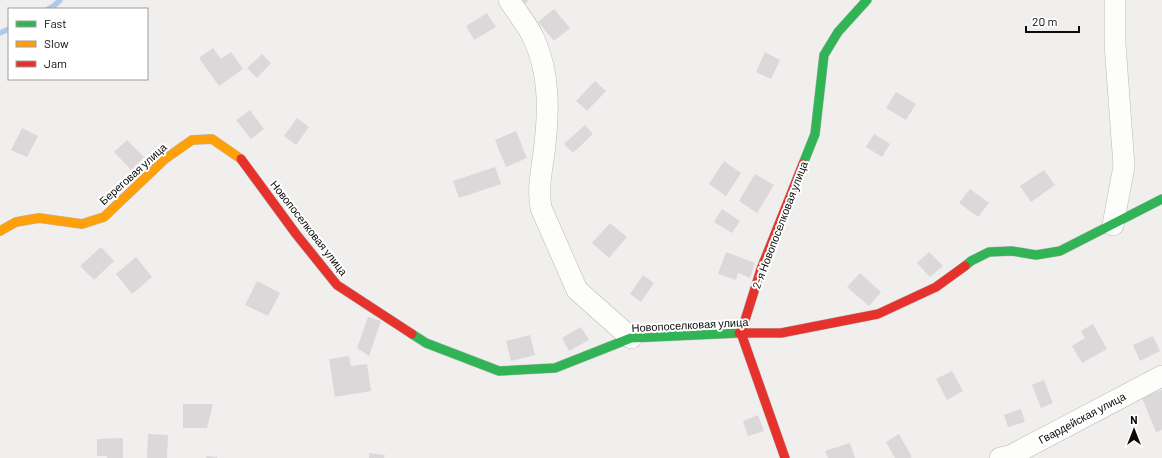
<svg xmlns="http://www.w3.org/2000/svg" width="1162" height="458" viewBox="0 0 1162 458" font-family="Barlow,sans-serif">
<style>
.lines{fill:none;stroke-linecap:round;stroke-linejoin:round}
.stream{stroke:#b1c8ec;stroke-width:5.5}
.building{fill:#dad8d9}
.street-casing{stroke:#bab9b8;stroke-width:22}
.fast-casing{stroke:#bab9b8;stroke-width:10}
.slow-casing{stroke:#bab9b8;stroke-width:10}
.jam-casing{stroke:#bab9b8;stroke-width:10}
.street{stroke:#fdfdfc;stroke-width:21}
.fast{stroke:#30b455;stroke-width:9}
.slow{stroke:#ff9f0a;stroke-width:9}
.jam{stroke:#e5322d;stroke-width:9}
.labels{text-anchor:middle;stroke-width:4;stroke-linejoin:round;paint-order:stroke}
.street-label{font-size:11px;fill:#0c0b0a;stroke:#fff}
</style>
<rect width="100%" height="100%" fill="#f1efed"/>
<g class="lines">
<g class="stream">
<path d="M48,9L54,6L60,0"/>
<path d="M0,33L9,29"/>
</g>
</g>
<g class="building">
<path d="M519,0H529L524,5Z"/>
<path d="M554,9L570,28L554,41L538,22Z"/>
<path d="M487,13L496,27L474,40L466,26Z"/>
<path d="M213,48L221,59L231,52L243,69L219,86L199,58Z"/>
<path d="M765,52L780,60L771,79L756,72Z"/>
<path d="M262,54L271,63L257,78L247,68Z"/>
<path d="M595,81L606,91L587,111L576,101Z"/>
<path d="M896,92L916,104L906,120L886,108Z"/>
<path d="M250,110L264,129L251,139L236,120Z"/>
<path d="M297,118L309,127L296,145L284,136Z"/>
<path d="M585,125L593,134L573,153L564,144Z"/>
<path d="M22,128L38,136L27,157L11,150Z"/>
<path d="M516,131L527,158L506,167L495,140Z"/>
<path d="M874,134L890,144L882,157L866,147Z"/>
<path d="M127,140L144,157L131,170L114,152Z"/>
<path d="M724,161L741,173L726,196L709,184Z"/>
<path d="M495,167L501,184L459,198L453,181Z"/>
<path d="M1044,170L1055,185L1031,202L1020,186Z"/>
<path d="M755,174L774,185L757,213L739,201Z"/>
<path d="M970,189L989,203L978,217L959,203Z"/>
<path d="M722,209L740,221L732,233L714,222Z"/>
<path d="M610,223L627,237L609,258L592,243Z"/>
<path d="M101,247L114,261L94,280L80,266Z"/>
<path d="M726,252L755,263L750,278L738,273L736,280L718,274Z"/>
<path d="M929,252L943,266L930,277L917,263Z"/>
<path d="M136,257L152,277L132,294L116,274Z"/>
<path d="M860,273L881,292L869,306L847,287Z"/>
<path d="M643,275L654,283L641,302L630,294Z"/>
<path d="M257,281L280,293L268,316L245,305Z"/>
<path d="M368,317L381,321L369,356L357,348Z"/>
<path d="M1093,324L1107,349L1082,363L1072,346L1085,338L1081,331Z"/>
<path d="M581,327L589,340L569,351L562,338Z"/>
<path d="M530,335L535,355L511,361L506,341Z"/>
<path d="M1153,336L1160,351L1140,361L1133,345Z"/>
<path d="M349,356L351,366L367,364L371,391L335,397L329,359Z"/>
<path d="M952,371L963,391L947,400L936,379Z"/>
<path d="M1044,380L1053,403L1041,408L1032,385Z"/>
<path d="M1162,390V430L1156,432L1142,398Z"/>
<path d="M183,404H213L207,428H183Z"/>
<path d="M1021,409L1025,422L1008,427L1004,415Z"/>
<path d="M758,415L764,431L748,436L743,421Z"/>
<path d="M148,434L168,435L167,458H147Z"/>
<path d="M899,434L912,457L910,458H895L886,442Z"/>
<path d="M123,438V458H107V456H97V439Z"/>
<path d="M850,443L855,458H828L825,451Z"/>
<path d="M369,453L385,455L384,458H369Z"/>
<path d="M207,456L217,457V458H206Z"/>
</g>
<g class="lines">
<defs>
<g id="street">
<path d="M509,0C517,13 528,25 534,39C549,72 549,108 545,144C543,166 537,185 541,208L577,290L631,338"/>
<path d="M1113,225L1124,166L1115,44V0"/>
<path d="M1000,458L1010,456L1162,376"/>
</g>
<g id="fast">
<path d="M803,164L815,134L824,55L838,32L867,0"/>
<path d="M965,266L971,261L989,252L1012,251L1036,255L1060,251L1162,199"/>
<path d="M412,334L426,343L499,371L555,368L631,338L739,333"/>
</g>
<path id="slow" d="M0,231L16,222L39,218L82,224L104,217L165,159L192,140L212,139L241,159"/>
<g id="jam">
<path d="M241,159L296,234L337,285L412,334"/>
<path d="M739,333H781L878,314L936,287L965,266"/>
<path d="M785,458L741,333L761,269L803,164"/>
</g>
</defs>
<use href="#street" class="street-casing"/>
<use href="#fast" class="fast-casing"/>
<use href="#slow" class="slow-casing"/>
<use href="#jam" class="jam-casing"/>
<use href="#street" class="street"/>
<use href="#fast" class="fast"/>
<use href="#slow" class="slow"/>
<use href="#jam" class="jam"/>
</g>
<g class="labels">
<g class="street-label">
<text transform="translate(133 174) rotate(-42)" y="4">Береговая улица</text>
<text transform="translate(780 225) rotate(-69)" y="4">2-я Новопоселковая улица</text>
<text transform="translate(309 228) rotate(52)" y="4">Новопоселковая улица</text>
<text transform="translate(690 325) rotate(-3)" y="4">Новопоселковая улица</text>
<text transform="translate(1082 418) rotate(-28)" y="4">Гвардейская улица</text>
</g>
</g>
<rect x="8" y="8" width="140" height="72" fill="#ffffff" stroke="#9e9d9d"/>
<rect x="16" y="21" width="20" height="6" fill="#30b455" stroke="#9e9d9d"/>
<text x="44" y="28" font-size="12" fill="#0c0b0a">Fast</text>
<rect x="16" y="41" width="20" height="6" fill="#ff9f0a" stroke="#9e9d9d"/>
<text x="44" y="48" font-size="12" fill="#0c0b0a">Slow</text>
<rect x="16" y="61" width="20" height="6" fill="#e5322d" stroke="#9e9d9d"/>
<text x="44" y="68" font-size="12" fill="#0c0b0a">Jam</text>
<g transform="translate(1134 430)" stroke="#ffffff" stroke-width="3" paint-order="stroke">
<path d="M0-3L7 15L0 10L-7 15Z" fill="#0c0b0a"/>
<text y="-6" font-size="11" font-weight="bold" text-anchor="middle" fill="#0c0b0a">N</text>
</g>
<path d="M1026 26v6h53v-6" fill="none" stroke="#0c0b0a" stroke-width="2"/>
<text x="1032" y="26" font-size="12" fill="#0c0b0a" stroke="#ffffff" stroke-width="3" paint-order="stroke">20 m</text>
</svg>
